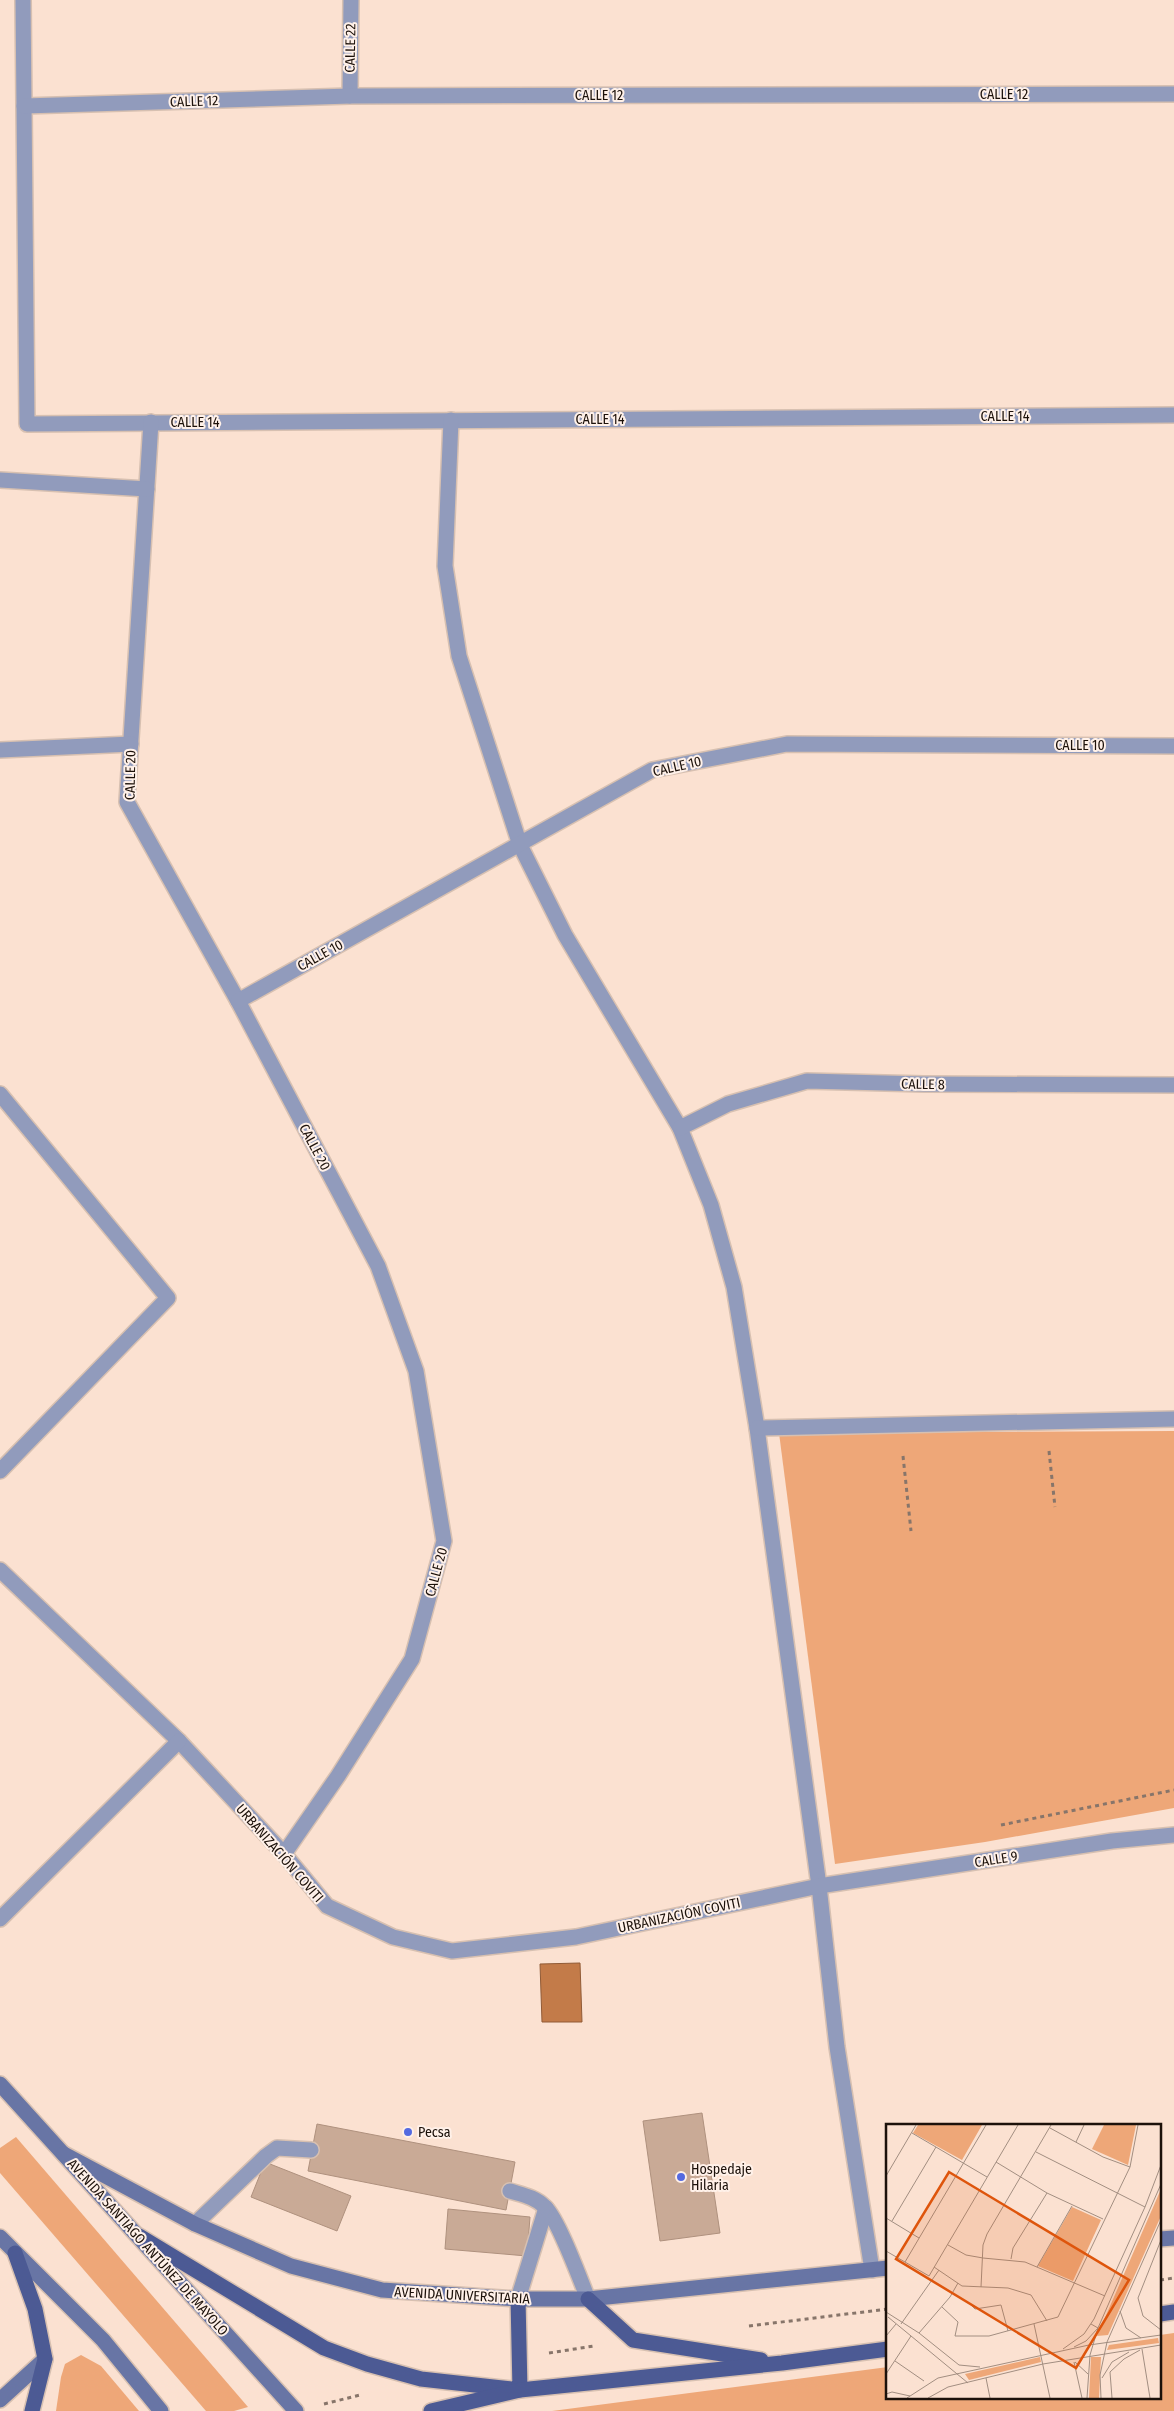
<svg xmlns="http://www.w3.org/2000/svg" width="1174" height="2411" viewBox="0 0 1174 2411" font-family="'Fira Sans Condensed',sans-serif">
<style>
.green{fill:#eea778}
.water{fill:#c37b49;stroke:#915b36}
.building{fill:#c9aa96;stroke:#af917e}
.lines{fill:none;stroke-linecap:round;stroke-linejoin:round}
.lane-casing{stroke:#d7c0b1;stroke-width:18}
.street-casing{stroke:#d7c0b1;stroke-width:18}
.secondary-casing{stroke:#d7c0b1;stroke-width:18}
.primary-casing{stroke:#d7c0b1;stroke-width:18}
.path{stroke:#87756a;stroke-width:3;stroke-dasharray:4 4;stroke-linecap:butt}
.lane{stroke:#919bbc;stroke-width:15}
.street{stroke:#919bbc;stroke-width:15}
.secondary{stroke:#6875a5;stroke-width:15}
.primary{stroke:#4c5a94;stroke-width:15}
.poi-dot{fill:#556ae0;stroke:#fff1e9;stroke-width:2}
.labels{text-anchor:middle;stroke-width:4;stroke-linejoin:round;paint-order:stroke}
.street-label{font-size:14px;fill:#1c110a;stroke:#fff1e9}
.poi-label{font-size:14px;fill:#1c110a;stroke:#fff1e9;text-anchor:start}
.inset-road{fill:none;stroke:#a28e81;stroke-width:1}
.view{fill:#de550c;fill-opacity:0.15;stroke:#de550c;stroke-width:2.5}
.inset-edge{fill:none;stroke:#1c110a;stroke-width:2.5}
</style>
<rect width="100%" height="100%" fill="#fbe1d1"/>
<g class="green">
<path d="M1174,1431V1808L985,1842L835,1864L779,1433Z"/>
<path d="M16,2137L248,2407L234,2411H206L0,2173V2148Z"/>
<path d="M1174,2333V2411H552L888,2367V2397H1160V2335Z"/>
<path d="M81,2355L101,2366L139,2411H56L61,2377L65,2364Z"/>
</g>
<path class="water" d="M580,1963L582,2022H542L540,1964Z"/>
<g class="building">
<path d="M702,2113L720,2233L660,2241L643,2121Z"/>
<path d="M317,2124L515,2162L506,2210L308,2171Z"/>
<path d="M265,2162L351,2196L337,2231L251,2197Z"/>
<path d="M448,2209L530,2217L527,2256L445,2249Z"/>
</g>
<g class="lines">
<defs>
<g id="lane">
<path d="M510,2191C523,2195 535,2197 545,2207C558,2219 580,2279 588,2299"/>
<path d="M195,2224L266,2156L277,2148L311,2150"/>
<path d="M518,2299L546,2208"/>
</g>
<g id="street">
<path d="M23,0L27,424L1174,415"/>
<path d="M350,96L351,0"/>
<path d="M24,106L350,96L1174,94"/>
<path d="M451,420L445,566L459,656L520,845L565,935L680,1128L711,1205L734,1287L757,1428L819,1886L837,2047L872,2270"/>
<path d="M151,422L127,802L238,1001L378,1266L416,1371L444,1541L412,1659L338,1776L284,1854"/>
<path d="M0,480L147,489"/>
<path d="M0,750L131,744"/>
<path d="M238,1001L652,770L787,744L1174,746"/>
<path d="M0,1094L168,1298L0,1471"/>
<path d="M680,1128L728,1104L807,1081L924,1084L1174,1085"/>
<path d="M757,1428L1174,1419"/>
<path d="M0,1570L179,1741L284,1854L327,1906L393,1937L452,1951L576,1937L819,1886L1112,1841L1174,1835"/>
<path d="M0,1919L179,1741"/>
</g>
<g id="secondary">
<path d="M0,2084L296,2411"/>
<path d="M64,2154L195,2224L291,2266L382,2290L518,2299H588L888,2268"/>
<path d="M0,2237L103,2340L161,2411"/>
<path d="M1160,2239L1174,2238"/>
<path d="M0,2400L45,2359"/>
</g>
<g id="primary">
<path d="M139,2236L324,2348L367,2364L421,2379L520,2390L518,2299"/>
<path d="M15,2253L35,2309L45,2359L32,2411"/>
<path d="M588,2299L633,2340L761,2360"/>
<path d="M1160,2314L1174,2312"/>
<path d="M431,2411L520,2390L782,2363L888,2349"/>
</g>
</defs>
<use href="#lane" class="lane-casing"/>
<use href="#street" class="street-casing"/>
<use href="#secondary" class="secondary-casing"/>
<use href="#primary" class="primary-casing"/>
<g class="path">
<path d="M1049,1451L1055,1507"/>
<path d="M903,1456L911,1531"/>
<path d="M1001,1825L1174,1790"/>
<path d="M1160,2280L1174,2278"/>
<path d="M749,2326L888,2309"/>
<path d="M549,2353L594,2346"/>
<path d="M324,2404L360,2395"/>
</g>
<use href="#lane" class="lane"/>
<use href="#street" class="street"/>
<use href="#secondary" class="secondary"/>
<use href="#primary" class="primary"/>
</g>
<g class="poi-dot">
<circle cx="408" cy="2132" r="5"/>
<circle cx="681" cy="2177" r="5"/>
</g>
<g class="labels">
<g class="street-label">
<text transform="translate(350 48) rotate(-89)" y="5">CALLE 22</text>
<text x="1004" y="99">CALLE 12</text>
<text x="599" y="100">CALLE 12</text>
<text transform="translate(194 101) rotate(-2)" y="5">CALLE 12</text>
<text x="1005" y="421">CALLE 14</text>
<text x="600" y="424">CALLE 14</text>
<text x="195" y="427">CALLE 14</text>
<text x="1080" y="750">CALLE 10</text>
<text transform="translate(677 766) rotate(-13)" y="5">CALLE 10</text>
<text transform="translate(130 775) rotate(-89)" y="5">CALLE 20</text>
<text transform="translate(320 955) rotate(-29)" y="5">CALLE 10</text>
<text transform="translate(923 1084) rotate(1)" y="5">CALLE 8</text>
<text transform="translate(315 1147) rotate(62)" y="5">CALLE 20</text>
<text transform="translate(436 1572) rotate(-75)" y="5">CALLE 20</text>
<text transform="translate(280 1853) rotate(49)" y="5">URBANIZACIÓN COVITI</text>
<text transform="translate(996 1859) rotate(-9)" y="5">CALLE 9</text>
<text transform="translate(679 1915) rotate(-12)" y="5">URBANIZACIÓN COVITI</text>
<text transform="translate(148 2247) rotate(48)" y="5">AVENIDA SANTIAGO ANTÚNEZ DE MAYOLO</text>
<text transform="translate(462 2295) rotate(3)" y="5">AVENIDA UNIVERSITARIA</text>
</g>
<g class="poi-label">
<text x="418" y="2137">Pecsa</text>
<text x="691" y="2174">Hospedaje<tspan x="691" dy="16">Hilaria</tspan></text>
</g>
</g>
<g transform="translate(886 2124)">
<rect width="275" height="275" fill="#fbe1d1"/>
<path d="M32,1H96L76,36L27,9ZM218,1H250L242,41L206,25ZM275,65V92L222,211L211,212ZM186,83L215,96L187,157L152,142ZM272,214L273,219L221,226L223,221ZM154,233L155,238L83,256L79,250ZM205,233H215L213,274H203Z" fill="#eea778"/>
<path class="inset-road" d="M164,4L217,33L244,43M26,9L101,53M190,18L198,1M150,28L259,83M110,38L161,69L217,95M0,52L30,1M0,94L33,114M6,97L50,23M275,116L252,174L257,192L275,206M62,121L80,131L97,134L139,138L219,172M0,127L43,152L132,1M125,135L127,124L161,69M19,138L100,1M48,143L76,162L122,164L145,171L161,197M151,143L186,82M95,163L97,121L101,110L165,1M85,181L89,185L115,181L122,207M56,183L72,198L69,212H103L172,193L244,43L252,1M234,187L240,204L255,214M0,188L33,209L73,241L94,243M2,193L82,259M15,200L53,146M148,200L164,274M33,209L64,173L72,159M0,212L10,200M188,223L200,217L212,204L205,200M177,225L198,210L208,195L259,83L275,41M256,225L264,274M9,237L38,257M188,238L196,274M189,238L202,250M0,250L25,212M100,254L104,274M216,254L226,238L243,228M0,270L6,268L24,272M21,274L52,254L203,221L275,211M42,274L62,263L157,240L275,221M201,274L204,231L212,204L275,60M215,274L214,251L221,218L275,96M226,274L224,248L238,235L254,226"/>
<path class="view" d="M63,48L243,156L190,244L10,135Z"/>
<rect width="275" height="275" class="inset-edge"/>
</g>
</svg>
